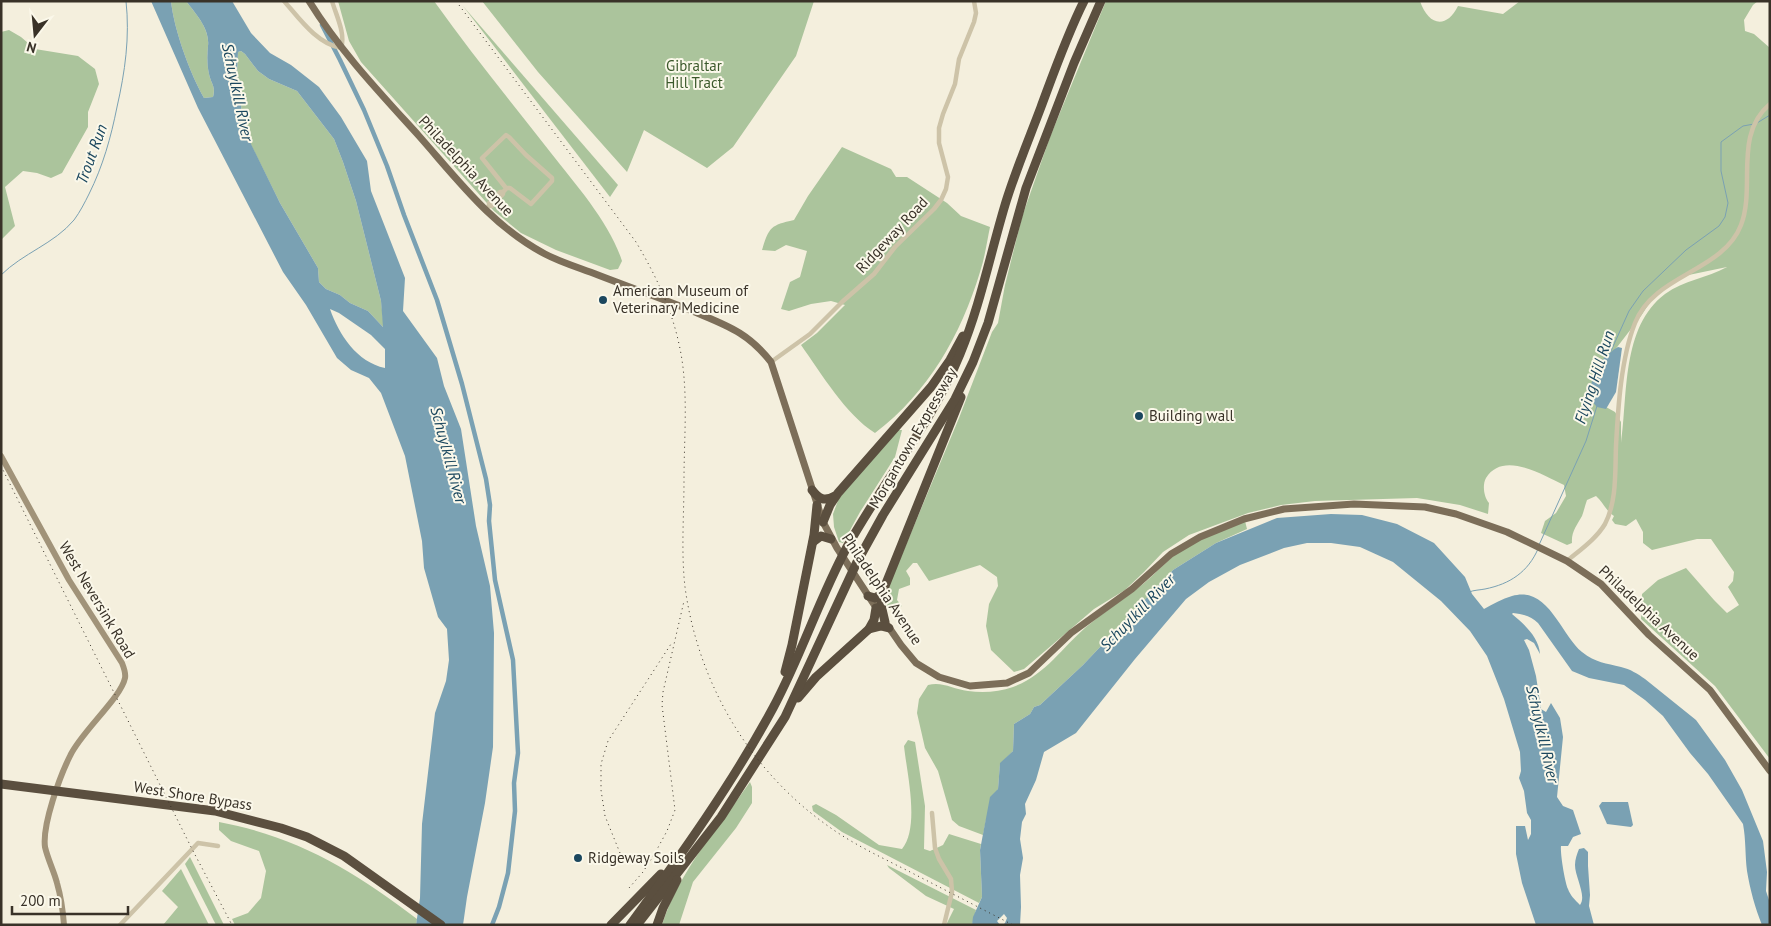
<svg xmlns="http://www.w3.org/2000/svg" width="1771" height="926" viewBox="0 0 1771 926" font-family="'PT Sans',sans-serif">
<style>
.green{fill:#abc49c;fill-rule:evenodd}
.water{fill:#7aa1b3;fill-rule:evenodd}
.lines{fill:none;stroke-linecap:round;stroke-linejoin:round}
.stream{stroke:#7aa1b3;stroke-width:1}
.canal{stroke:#7aa1b3;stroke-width:4.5}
.street{stroke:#cdc3a8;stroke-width:4.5}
.secondary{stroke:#a19379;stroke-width:6}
.primary{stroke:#7c6e59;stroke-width:7}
.highway{stroke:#5b4f3f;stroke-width:9}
.rail{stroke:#393228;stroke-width:1;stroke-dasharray:1 4;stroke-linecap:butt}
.poi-dot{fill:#1b475e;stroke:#fbf8ea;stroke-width:2}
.labels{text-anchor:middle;stroke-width:4;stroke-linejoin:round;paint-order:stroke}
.park-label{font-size:15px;fill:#3b592b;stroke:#fbf8ea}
.street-label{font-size:15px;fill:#393228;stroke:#fbf8ea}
.poi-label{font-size:15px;fill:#393228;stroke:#fbf8ea;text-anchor:start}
.water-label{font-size:16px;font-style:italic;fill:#1b475e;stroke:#fbf8ea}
</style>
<rect width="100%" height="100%" fill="#f4efdd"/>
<g class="green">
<path d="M171,1H186C196,14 210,29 208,46C207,56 207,65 209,74C211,84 216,86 213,97L204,98C190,73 174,30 171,1Z"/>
<path d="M338,1H434C471,53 512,103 551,153C576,185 610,223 622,261L618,269L610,270L556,250L521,233L494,211L361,62L349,41Z"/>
<path d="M482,1H814L796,56L733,147L707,168L644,130L627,172L538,72Z"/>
<path d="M1106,1H1420C1428,25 1446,30 1458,6L1503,14L1520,1H1758L1753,5L1744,20L1745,31L1754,34L1770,48V759L1715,686L1641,619L1642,594L1658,580L1686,568L1714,600L1727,613L1739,605L1728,587L1733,581L1734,572L1711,539H1697L1652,550L1643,543V532L1636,519L1626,526L1615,524L1612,520L1614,516C1606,511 1603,502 1596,496L1587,500C1585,505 1584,511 1582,516C1577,525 1571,532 1572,543L1567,545L1541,533L1545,521L1556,513L1566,496L1564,485C1543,475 1503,450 1486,478C1482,485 1484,497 1489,503L1488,514L1460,505L1417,498L1315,501L1281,505L1248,513L1189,535L1163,552L1144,572L1125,590L1094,609L1024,669L1014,672L991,650L986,626L989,604L998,586L997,577L980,565L929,581L917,563H913L906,571L910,578V585L899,589L897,600L902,606L893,610L887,608L886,599L888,588L959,418L992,332L998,323L1005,285L1022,217L1050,137ZM1727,267C1707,278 1684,280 1665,294C1621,327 1628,396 1621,443V422L1615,412L1597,402L1611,355L1641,316L1654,296L1679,277Z"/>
<path d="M463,6L618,185L610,197Z"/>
<path d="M9,30L21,37L35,49L78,56L95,69L99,84L88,112V127L62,173L51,178L37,173L23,171L5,187L15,226L1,240V32Z"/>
<path d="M241,51L245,54L258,71L269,79L297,91L334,139L343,162L356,201L381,301L384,328L368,311L350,303L340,295L326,289L319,282L318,268L280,203L251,145L243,121L237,74L238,52Z"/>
<path d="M842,147L891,169L896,177H907L947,203L961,216L990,227C987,241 985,257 980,272C961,335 928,393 875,433C846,415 821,373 801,345L817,333L845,305L831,301L811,304L789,311L781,309L790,282L800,277L807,251L786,245L775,251L762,250C769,227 771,225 794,220L808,196Z"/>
<path d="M897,430H902L895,457L860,512L843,543L839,542L834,527L833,514L839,498Z"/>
<path d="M1245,521L1247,529L1216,543L1173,570L1083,665L1040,705L1034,707L1030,714L1014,724L1013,751L1000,764L998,789L986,820L983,835L959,826L952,820L938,771L925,748L917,713L919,699L928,685C942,681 953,689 968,691C983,693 999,692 1013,687C1044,676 1062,648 1086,627C1104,612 1124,599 1143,584C1159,571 1171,555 1189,545C1207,535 1227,529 1245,521Z"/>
<path d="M908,740L915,742L925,806L924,849L930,851L943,845L949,834L981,844L980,850L982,897L979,903L842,832L813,811L812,806L816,804L836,815L879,845L902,849C920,827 907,774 904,746Z"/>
<path d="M750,782L752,787V803L736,828L693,882L679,925H662C679,871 718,828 750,782Z"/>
<path d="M219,822C298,837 354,871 417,919L416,925H235L232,919L248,913L261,898L266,871L259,851L231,841L219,830Z"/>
<path d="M190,857L224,925H216L185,864Z"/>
<path d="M887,865L976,910L972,925H946L954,909L926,896L889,868Z"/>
<path d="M181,869L209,925H163L178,907L162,891Z"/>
</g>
<g class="water">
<path d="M151,1H171C174,30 190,73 204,98L213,97C216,86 211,84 209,74C207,65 207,56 208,46C210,29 196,14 186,1H232L251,33L270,53L291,65L319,87L341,117L367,161L371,191L405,278L403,311L437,358L444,386L461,429L476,526L490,586L494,633L493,747L485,803L467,897L463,925H416L420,898L422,824L435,713L446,681L449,660L447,629L438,617L424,568L422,541L405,456L381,393L369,378L351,370L337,358L306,305L283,272L198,108ZM241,51L245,54L258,71L269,79L297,91L334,139L343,162L356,201L381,301L383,327L368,311L350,303L340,295L326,289L319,282L318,268L280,203L251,144L243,121L237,74L238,52ZM330,309L339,313L371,335L385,349V368C357,362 339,335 330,309Z"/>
<path d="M1618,347L1622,348L1616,392L1606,409L1597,407L1590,399C1590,376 1598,359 1618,347Z"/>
<path d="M1331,514L1362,515L1397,524L1434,543L1465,577L1472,594L1484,609C1493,604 1502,599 1512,596C1548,585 1561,635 1582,652C1596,663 1606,663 1621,667C1630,669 1638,674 1645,679L1696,720L1725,760L1742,790L1763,841L1767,872L1766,891L1770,903V925H1762C1755,908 1750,889 1747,871C1745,855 1746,840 1743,824L1708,774L1690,753L1663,716L1645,700L1624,685L1589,678L1572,671L1538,623C1531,616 1523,614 1513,613L1512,614C1524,624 1539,637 1540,654L1534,643L1527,639L1524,640L1529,650L1536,676L1541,709L1546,712L1551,703L1560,718L1563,737L1557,797L1563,806L1573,810L1581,834L1573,837L1568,846H1561C1560,853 1565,883 1568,889C1570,895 1575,900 1580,905C1587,896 1575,877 1575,865C1575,859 1577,854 1579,849L1584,848L1588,852V866L1590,895L1589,906L1594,925H1536L1522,883L1516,854V826H1525L1528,840L1531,834V820L1527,813L1524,791L1519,778L1521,771L1520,752L1504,699L1487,656L1470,631L1441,601L1393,562L1360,547L1331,543H1307L1284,548L1240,565L1209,582L1186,599L1135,659L1076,733L1044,752L1036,780L1025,804L1026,814L1022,822L1020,839L1023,858L1020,875L1021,907L1020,925H1003L1005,923L1007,918L1004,914L997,921L1000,925H972L973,917L982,897L980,850L990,797L998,789L1000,763L1013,751L1014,724L1030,714L1034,707L1040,705L1083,665L1173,570L1216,543L1277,518Z"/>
<path d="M1602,802H1628L1633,825L1631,827L1607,824L1599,806Z"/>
</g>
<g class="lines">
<g class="stream">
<path d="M1757,123L1770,115"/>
<path d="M1,275C23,253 54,244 74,220C80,212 85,202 89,194C103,166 111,137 117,107C125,72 130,37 126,1"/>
<path d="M1611,351L1629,311L1643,291L1686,250L1719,226L1725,217L1728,203L1721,171V142L1743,126L1754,124"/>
<path d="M1539,545L1586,441L1597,406"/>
<path d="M1469,592C1474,590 1480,590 1485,589C1510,584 1528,572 1538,549"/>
</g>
<path class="canal" d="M322,25L340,60L364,110L387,166L404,215L437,300L462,384L486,479L490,505L489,521L495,580L513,660L518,753L514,783L515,811L508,873L499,907L492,925"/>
<g class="street">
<path d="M284,1C299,18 317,44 341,48C346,34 336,15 332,1"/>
<path d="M503,192L507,188H510L531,204L552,181V178L526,155L509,137L506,135L482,158L506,188"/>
<path d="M485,210L489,206H492L503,194V192H500L489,203V206"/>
<path d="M771,362L810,334L842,302L874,274L895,247L934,209L941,200L946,189L948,177L939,143V128L943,114L955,84L959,59L974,22L976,13L974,1"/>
<path d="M1567,561C1580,550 1596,539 1605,524C1617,501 1615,471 1616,446C1618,408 1621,358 1635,323C1654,274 1723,272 1741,225C1756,186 1733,135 1770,104"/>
<path d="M932,813L935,848L939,859L951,879L952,892L944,925"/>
<path d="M120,925L198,843L218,846"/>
</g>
<path class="secondary" d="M1,456L69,580L122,663C124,668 126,673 125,678C121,698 81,732 70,756C60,776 42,825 45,847C48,860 54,871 57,883C61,897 63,911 64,925"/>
<g class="primary">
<path d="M309,1C340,51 380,93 419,136C458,180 492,226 545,254C562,263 580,268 598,275C629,287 660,298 690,310C725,325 747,331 771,362L823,522L837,548L879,612"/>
<path d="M888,626L901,645L916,663L939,677L970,686L1007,683L1029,673L1071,633L1132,589L1171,554L1200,537L1244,519L1284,509L1354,504L1425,507L1456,514L1507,532L1567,561L1601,584L1649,635L1710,690L1770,771"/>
</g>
<g class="highway">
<path d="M812,490C819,499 824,502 835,496"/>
<path d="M823,522L830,505L838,493L931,387L950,360L963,336"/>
<path d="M813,542L821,536L831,539"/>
<path d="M868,596L875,598L883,593"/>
<path d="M885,622L881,605L883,591L961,397"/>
<path d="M869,629L881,626L889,628"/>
<path d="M785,672L792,645L814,535L817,505"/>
<path d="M798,698L816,677L869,629L874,620L876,608"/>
<path d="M1,784L215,811L281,828L307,837L344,856L441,925"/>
<path d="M611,925L661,874"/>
<path d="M630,925C681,855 732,784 773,708C801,656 819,599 847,547C883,482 932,423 960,354C980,306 990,255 1005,205C1015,172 1029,139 1041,107C1054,72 1067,35 1084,1"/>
<path d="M637,925L721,817L785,717L857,562L883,515L955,399L973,362L988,323L1026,188L1074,63L1101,1"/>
<path d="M657,925L663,908L677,880"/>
</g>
<g class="rail">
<path d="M456,1L636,242C655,274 671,307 679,344C689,388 684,435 684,480C684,515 681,552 685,587C698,683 749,770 828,826C854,845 885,859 914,874C947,891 980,908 1013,925"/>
<path d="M1,466L192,849L232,925"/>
<path d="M620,853L605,816L601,790V764L608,741L671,644"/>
<path d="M629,888L643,872L655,853L667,831L675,810L662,705L663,692L684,601"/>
</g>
</g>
<g class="poi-dot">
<circle cx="603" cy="300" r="5"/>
<circle cx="1139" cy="416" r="5"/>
<circle cx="578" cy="858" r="5"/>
</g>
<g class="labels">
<g class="park-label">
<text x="694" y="71">Gibraltar<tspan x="694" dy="17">Hill Tract</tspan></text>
</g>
<g class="street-label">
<text transform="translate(466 166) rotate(47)" y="5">Philadelphia Avenue</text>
<text transform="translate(892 235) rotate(-47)" y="5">Ridgeway Road</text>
<text transform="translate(913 438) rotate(-60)" y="5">Morgantown Expressway</text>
<text transform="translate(882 589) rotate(56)" y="5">Philadelphia Avenue</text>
<text transform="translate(97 600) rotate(59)" y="5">West Neversink Road</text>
<text transform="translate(1649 613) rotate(43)" y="5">Philadelphia Avenue</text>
<text transform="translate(193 796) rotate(9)" y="5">West Shore Bypass</text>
</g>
<g class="poi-label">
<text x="613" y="296">American Museum of<tspan x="613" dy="17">Veterinary Medicine</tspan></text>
<text x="1149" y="421">Building wall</text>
<text x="588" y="863">Ridgeway Soils</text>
</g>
<g class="water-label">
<text transform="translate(238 92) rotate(78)" y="6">Schuylkill River</text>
<text transform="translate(91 154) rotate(-70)" y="6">Trout Run</text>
<text transform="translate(1594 377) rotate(-72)" y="6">Flying Hill Run</text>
<text transform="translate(449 455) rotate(75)" y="6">Schuylkill River</text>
<text transform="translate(1137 612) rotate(-46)" y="6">Schuylkill River</text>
<text transform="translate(1543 734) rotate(77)" y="6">Schuylkill River</text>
</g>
</g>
<rect width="1771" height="926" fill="none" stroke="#393228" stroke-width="5"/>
<g transform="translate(35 35) rotate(196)" stroke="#fbf8ea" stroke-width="4" paint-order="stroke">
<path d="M0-4L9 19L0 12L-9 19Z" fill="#393228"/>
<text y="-8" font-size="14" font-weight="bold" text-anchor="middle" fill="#393228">N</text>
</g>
<path d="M12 906v8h116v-8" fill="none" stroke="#393228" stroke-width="2.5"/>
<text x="20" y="906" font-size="15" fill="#393228" stroke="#fbf8ea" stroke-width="4" paint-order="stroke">200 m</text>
</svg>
